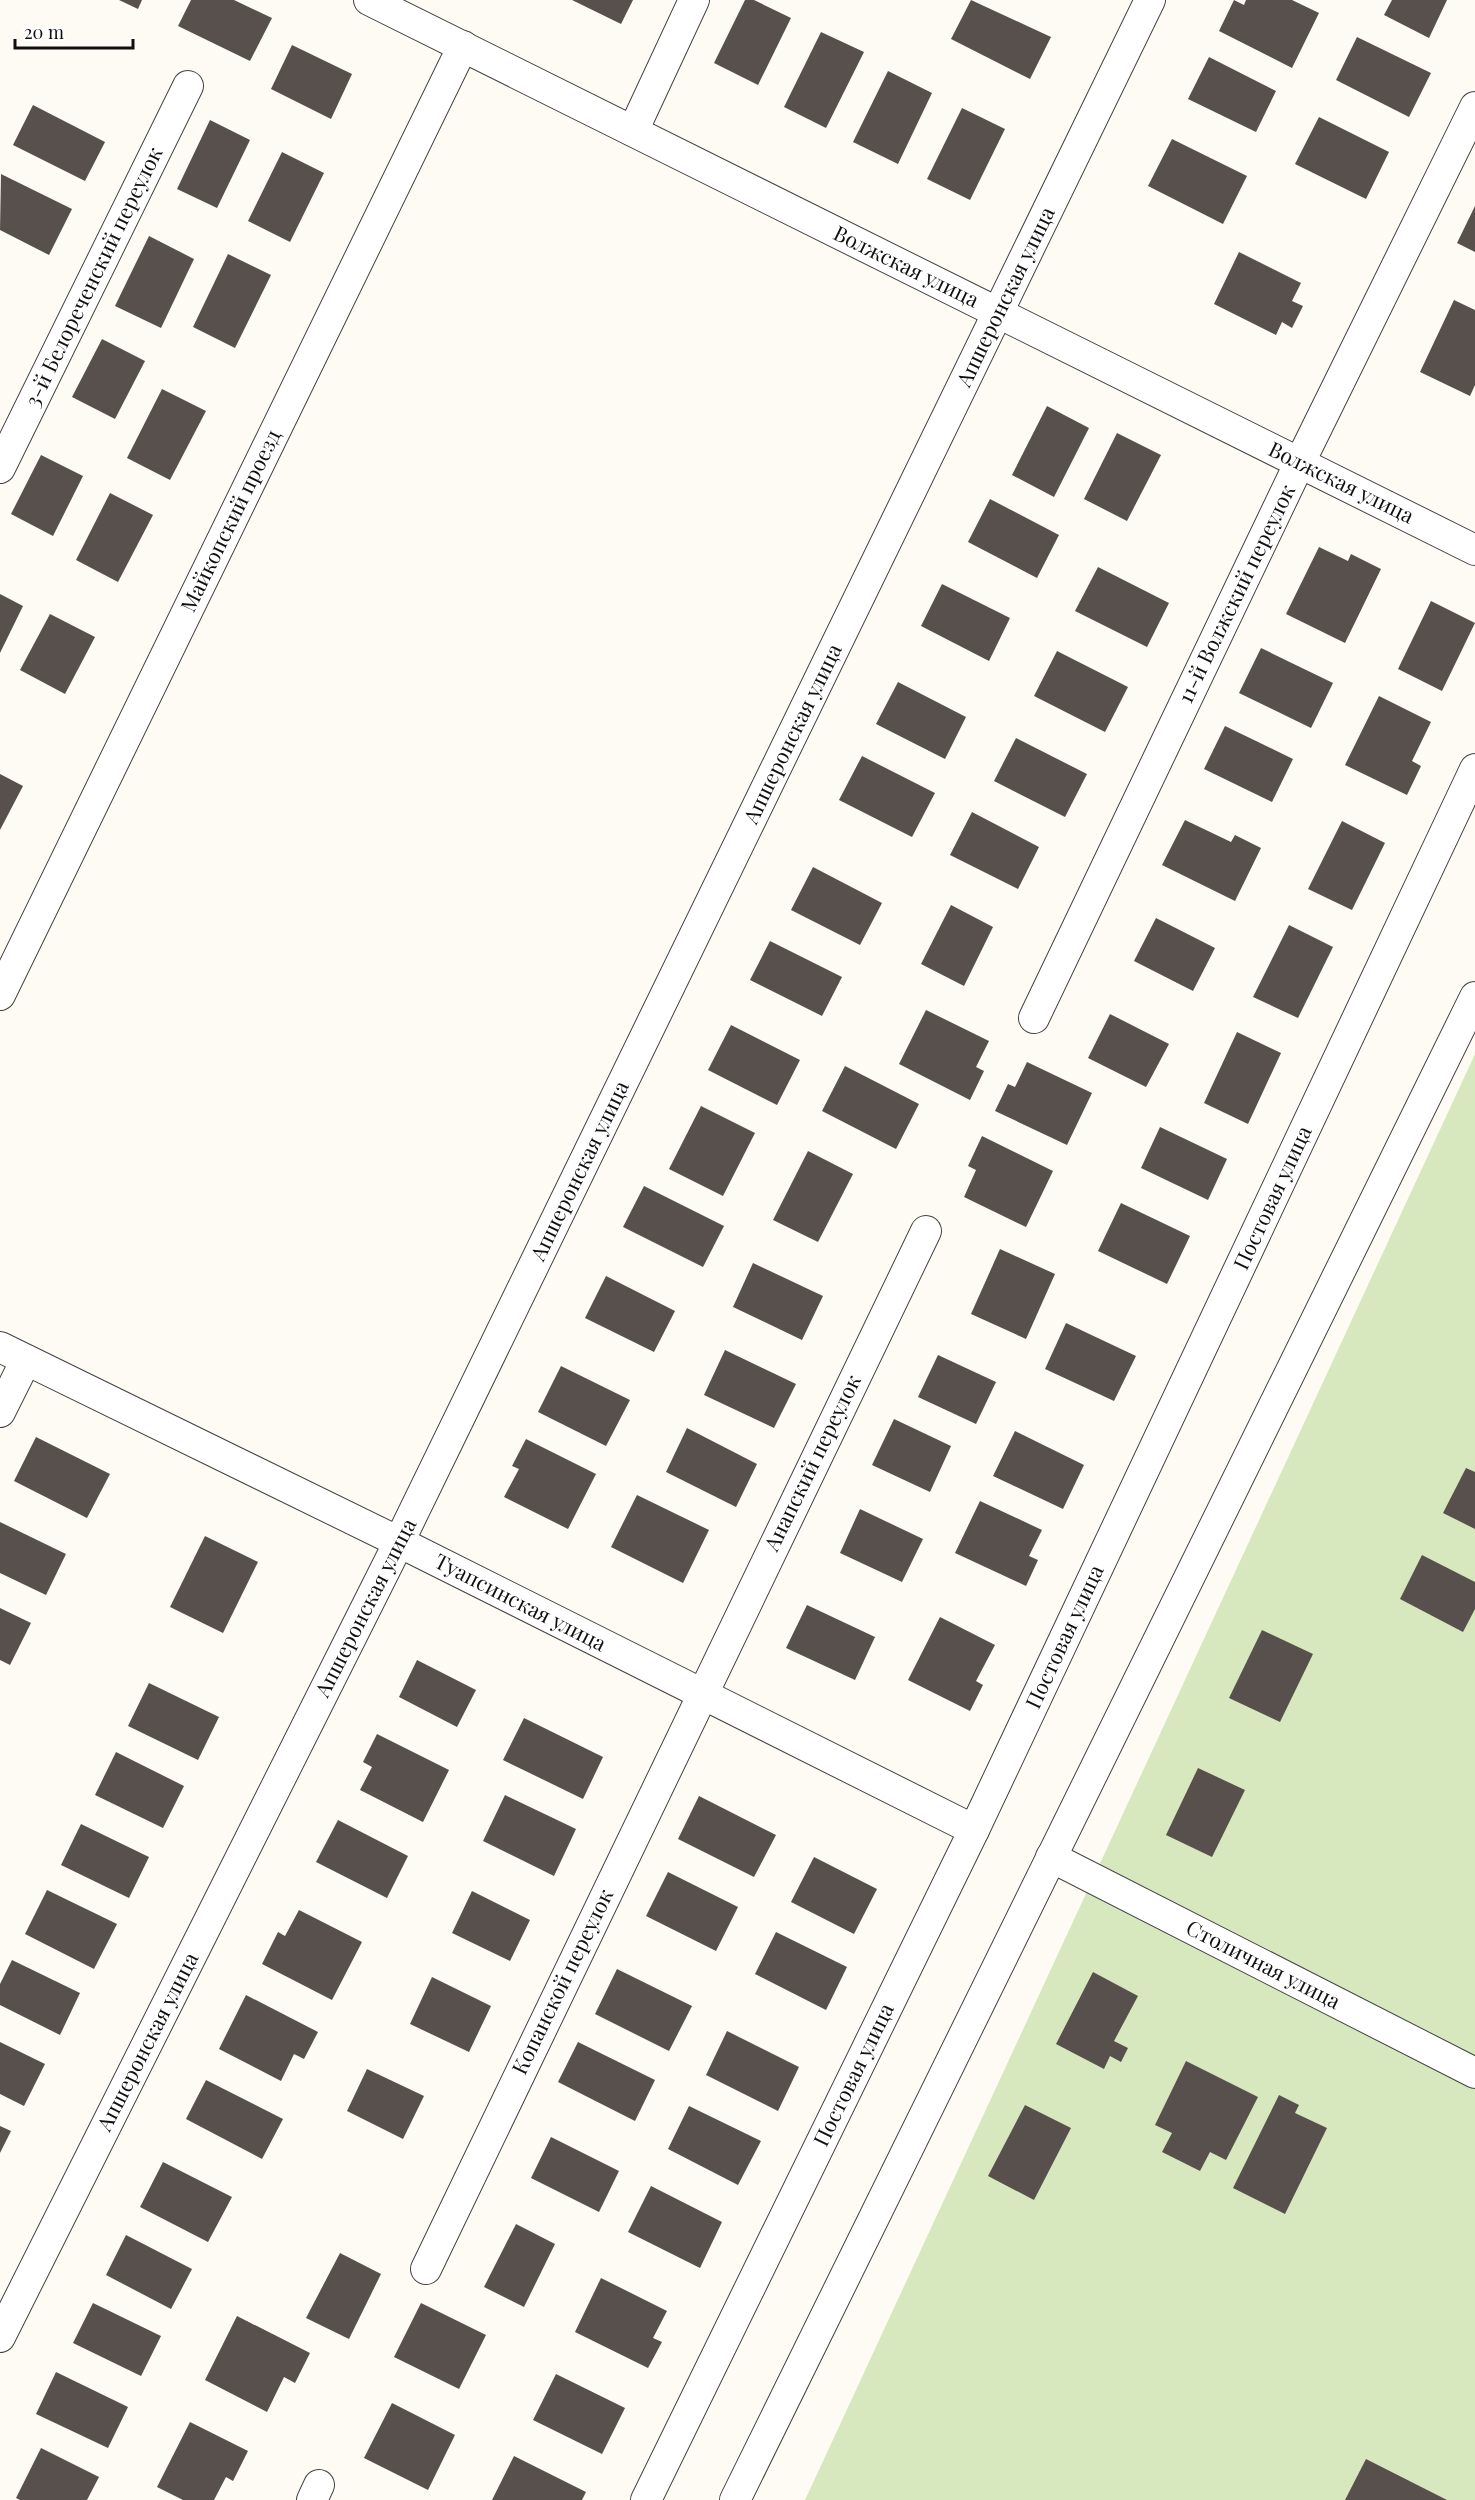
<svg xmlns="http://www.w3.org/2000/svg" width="1475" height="2500" viewBox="0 0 1475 2500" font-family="'Playfair Display',serif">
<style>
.green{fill:#d7e8be}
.building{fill:#58504d}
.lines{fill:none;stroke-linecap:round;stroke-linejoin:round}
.minor-casing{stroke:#434343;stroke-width:32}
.minor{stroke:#fff;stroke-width:30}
.labels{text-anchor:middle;stroke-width:6;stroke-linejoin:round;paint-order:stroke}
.street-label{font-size:21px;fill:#101010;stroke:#fff}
</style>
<rect width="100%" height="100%" fill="#fefbf4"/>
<path class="green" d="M1475,1054V2500H805Z"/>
<g class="building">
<path d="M119,0H142L138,9Z"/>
<path d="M191,0H234L272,18L250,61L178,26Z"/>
<path d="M572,0H633L621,24Z"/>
<path d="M745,0H754L791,18L758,85L714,63Z"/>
<path d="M971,0L1051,37L1030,79L951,39Z"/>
<path d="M1234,0L1244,5L1246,0H1292L1319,13L1292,68L1219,31Z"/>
<path d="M1392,0H1447L1429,38L1384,15Z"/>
<path d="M821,32L864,52L826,128L784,107Z"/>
<path d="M1357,37L1431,73L1409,117L1336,80Z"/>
<path d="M292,45L352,74L331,119L271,89Z"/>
<path d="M1209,57L1276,91L1256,132L1188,99Z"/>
<path d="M888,71L932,93L898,164L853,142Z"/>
<path d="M33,105L105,142L85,181L13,145Z"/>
<path d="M962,108L1005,129L970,200L927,179Z"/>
<path d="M1319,117L1389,152L1366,199L1295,164Z"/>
<path d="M210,120L250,140L217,208L177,189Z"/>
<path d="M1172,139L1247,176L1223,224L1148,186Z"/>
<path d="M282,152L324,173L290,242L248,221Z"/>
<path d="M1,174L72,209L49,255L0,230Z"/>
<path d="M1475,206V252L1457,243Z"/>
<path d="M149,236L194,259L161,328L115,306Z"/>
<path d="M1239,252L1301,283L1292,301L1303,306L1292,328L1282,322L1276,335L1214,304Z"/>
<path d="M228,254L271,275L235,348L193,327Z"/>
<path d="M1454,300L1475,310V385L1470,396L1420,372Z"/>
<path d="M102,339L145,361L115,419L72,397Z"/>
<path d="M162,389L206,411L170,480L127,458Z"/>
<path d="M1047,406L1089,428L1054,497L1012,475Z"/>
<path d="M1117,433L1161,455L1127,521L1084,499Z"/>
<path d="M41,455L83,476L53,536L11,514Z"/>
<path d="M110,493L153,515L118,582L76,560Z"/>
<path d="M990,499L1059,535L1037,578L968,542Z"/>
<path d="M1319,547L1348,561L1351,554L1381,569L1345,643L1286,614Z"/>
<path d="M1098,567L1169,603L1147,647L1075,611Z"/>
<path d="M942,584L1010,618L989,661L921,626Z"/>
<path d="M0,594L23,606L0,653Z"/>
<path d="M1431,601L1475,623L1442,691L1398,669Z"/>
<path d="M50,614L95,637L65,694L20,670Z"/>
<path d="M1261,648L1333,683L1311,728L1239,693Z"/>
<path d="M1057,651L1128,687L1105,732L1034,696Z"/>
<path d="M898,682L966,717L945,759L876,724Z"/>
<path d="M1379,696L1431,722L1412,761L1421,766L1407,795L1345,765Z"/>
<path d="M1225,726L1293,759L1272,802L1204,769Z"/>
<path d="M1016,738L1087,774L1065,817L994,781Z"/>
<path d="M862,756L935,793L912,837L839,800Z"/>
<path d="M0,774L23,786L0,830Z"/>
<path d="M972,812L1039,847L1018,889L950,855Z"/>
<path d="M1185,820L1231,842L1235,835L1261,848L1235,901L1162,865Z"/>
<path d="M1342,821L1385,843L1352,910L1308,889Z"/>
<path d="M813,867L882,903L860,945L791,910Z"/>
<path d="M951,905L993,927L964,986L921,964Z"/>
<path d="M1156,918L1215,948L1193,991L1134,961Z"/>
<path d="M1289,925L1333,947L1298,1018L1253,997Z"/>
<path d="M770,941L842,977L822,1016L750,980Z"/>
<path d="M926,1010L989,1041L976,1067L984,1071L970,1100L899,1064Z"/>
<path d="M1110,1014L1169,1044L1146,1087L1088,1058Z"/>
<path d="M731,1025L800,1060L777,1105L708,1070Z"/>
<path d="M1237,1032L1281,1053L1248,1124L1204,1103Z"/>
<path d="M1027,1062L1092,1093L1067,1145L995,1111L1008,1084L1015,1087Z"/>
<path d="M845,1066L919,1104L896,1149L822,1111Z"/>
<path d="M701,1106L755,1133L723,1196L669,1169Z"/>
<path d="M1160,1127L1227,1159L1208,1200L1141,1168Z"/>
<path d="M982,1136L1053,1171L1026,1227L964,1197L976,1170L968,1166Z"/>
<path d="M808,1151L853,1174L818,1242L773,1220Z"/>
<path d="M644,1186L724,1226L703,1267L623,1227Z"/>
<path d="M1121,1203L1190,1236L1167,1284L1098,1251Z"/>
<path d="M1000,1249L1055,1274L1026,1339L971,1314Z"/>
<path d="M753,1263L823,1296L802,1340L733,1307Z"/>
<path d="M606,1276L675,1311L654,1352L585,1318Z"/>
<path d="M1066,1323L1136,1356L1114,1401L1045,1369Z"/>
<path d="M725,1350L796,1384L774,1428L704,1395Z"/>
<path d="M938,1355L996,1382L976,1424L918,1397Z"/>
<path d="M561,1366L630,1400L606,1446L538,1412Z"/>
<path d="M894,1419L951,1446L930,1492L872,1465Z"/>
<path d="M687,1428L757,1464L736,1507L666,1472Z"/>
<path d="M1015,1431L1084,1465L1063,1509L993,1476Z"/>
<path d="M36,1437L110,1474L87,1518L14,1481Z"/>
<path d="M526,1439L596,1474L568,1529L504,1497L519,1469L512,1466Z"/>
<path d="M1466,1468L1475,1472V1529L1443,1513Z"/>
<path d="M637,1495L709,1530L683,1583L611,1547Z"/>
<path d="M980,1501L1042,1530L1029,1556L1038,1560L1026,1586L955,1553Z"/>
<path d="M860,1509L923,1539L902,1582L840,1553Z"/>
<path d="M0,1522L66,1554L46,1595L0,1573Z"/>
<path d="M205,1536L258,1562L223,1633L170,1607Z"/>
<path d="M1422,1555L1475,1582V1609L1463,1632L1400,1599Z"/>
<path d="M807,1605L875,1637L855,1680L786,1648Z"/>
<path d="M0,1608L31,1623L10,1665L0,1660Z"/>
<path d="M940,1617L995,1645L976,1681L983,1685L970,1711L908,1680Z"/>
<path d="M1262,1630L1313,1654L1280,1722L1229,1698Z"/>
<path d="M417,1660L476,1690L457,1727L399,1697Z"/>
<path d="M149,1683L219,1717L198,1760L128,1726Z"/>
<path d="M524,1718L603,1757L583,1799L503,1760Z"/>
<path d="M377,1734L449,1770L423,1822L360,1790L372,1767L363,1762Z"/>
<path d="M116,1752L184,1786L163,1828L95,1795Z"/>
<path d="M1198,1768L1245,1790L1212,1857L1166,1835Z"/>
<path d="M505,1795L576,1829L554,1876L483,1841Z"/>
<path d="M699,1796L776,1835L754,1877L678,1839Z"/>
<path d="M338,1820L408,1856L387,1898L316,1862Z"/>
<path d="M81,1824L149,1857L129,1898L61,1865Z"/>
<path d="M814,1857L877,1889L854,1934L791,1902Z"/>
<path d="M668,1872L738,1907L716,1951L646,1916Z"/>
<path d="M47,1890L117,1924L94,1969L25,1934Z"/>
<path d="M472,1891L530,1920L510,1961L452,1933Z"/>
<path d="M299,1910L362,1942L332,2000L262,1964L278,1932L285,1936Z"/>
<path d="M776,1932L847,1967L826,2010L755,1974Z"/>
<path d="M12,1960L80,1993L60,2035L0,2005V1984Z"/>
<path d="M617,1969L692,2006L669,2051L595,2014Z"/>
<path d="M1093,1972L1138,1996L1114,2041L1128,2048L1121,2062L1110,2056L1104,2069L1056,2044Z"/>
<path d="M432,1977L491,2006L469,2052L410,2024Z"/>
<path d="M246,1995L318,2032L304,2059L294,2054L281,2081L219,2049Z"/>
<path d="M727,2031L799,2067L778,2111L706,2075Z"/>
<path d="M0,2042L45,2064L24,2106L0,2094Z"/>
<path d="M578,2042L655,2080L635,2121L558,2082Z"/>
<path d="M1186,2061L1258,2097L1226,2160L1210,2152L1200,2171L1162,2152L1172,2133L1155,2125Z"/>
<path d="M367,2069L424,2096L403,2139L347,2111Z"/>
<path d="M206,2080L283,2119L262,2159L186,2119Z"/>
<path d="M1279,2095L1299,2105L1295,2113L1327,2128L1285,2214L1233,2188Z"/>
<path d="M1025,2105L1071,2128L1034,2200L988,2176Z"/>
<path d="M689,2106L761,2141L738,2185L668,2149Z"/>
<path d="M0,2126L11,2131L0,2153Z"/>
<path d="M551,2137L619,2171L599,2212L531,2178Z"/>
<path d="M163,2162L232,2197L208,2242L140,2207Z"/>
<path d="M651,2186L722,2222L700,2268L628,2232Z"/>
<path d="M516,2224L555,2244L524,2307L484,2287Z"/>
<path d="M126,2235L192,2269L171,2309L106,2275Z"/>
<path d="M340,2253L381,2274L349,2339L306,2318Z"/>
<path d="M601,2278L667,2311L653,2338L662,2342L648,2368L575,2332Z"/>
<path d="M93,2303L161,2336L141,2376L73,2343Z"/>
<path d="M421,2303L486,2335L459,2389L394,2357Z"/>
<path d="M237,2316L310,2353L295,2383L284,2377L267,2412L205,2380Z"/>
<path d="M56,2372L128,2407L108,2448L36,2414Z"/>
<path d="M556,2374L625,2408L602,2454L533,2420Z"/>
<path d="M392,2403L455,2435L428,2490L364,2458Z"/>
<path d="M190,2422L248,2451L233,2481L226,2477L214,2500H183L157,2487Z"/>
<path d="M41,2448L99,2477L87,2500H20L16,2498Z"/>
<path d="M514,2456L586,2492L582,2500H492Z"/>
<path d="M1366,2459L1447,2500H1345Z"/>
</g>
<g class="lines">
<defs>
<g id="minor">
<path d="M369,0L1475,550"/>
<path d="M633,131L694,0"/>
<path d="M0,468L188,86"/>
<path d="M0,995L463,46"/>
<path d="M1034,1018L1300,462L1475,107"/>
<path d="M0,1347L399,1542L974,1830"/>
<path d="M0,1412L26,1360"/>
<path d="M1051,1857L1475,2073"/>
<path d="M426,2269L926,1231"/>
<path d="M0,2337L399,1542L1150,0"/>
<path d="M312,2500L319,2485"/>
<path d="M646,2500L974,1830L1475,769"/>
<path d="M735,2500L1475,997"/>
</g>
</defs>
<use href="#minor" class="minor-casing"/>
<use href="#minor" class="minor"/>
</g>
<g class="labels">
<g class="street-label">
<text transform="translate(906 267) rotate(26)" y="7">Волжская улица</text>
<text transform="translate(94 277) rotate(-64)" y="7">3-й Белореченский переулок</text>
<text transform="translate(1006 297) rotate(-64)" y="7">Апшеронская улица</text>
<text transform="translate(1341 483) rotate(26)" y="7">Волжская улица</text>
<text transform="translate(231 521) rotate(-64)" y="7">Майкопский проезд</text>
<text transform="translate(1237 594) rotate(-64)" y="7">11-й Волжский переулок</text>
<text transform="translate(793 734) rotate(-64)" y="7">Апшеронская улица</text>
<text transform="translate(580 1171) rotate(-64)" y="7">Апшеронская улица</text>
<text transform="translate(1273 1198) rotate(-65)" y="7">Постовая улица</text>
<text transform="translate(813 1463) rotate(-64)" y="7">Анапский переулок</text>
<text transform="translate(520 1603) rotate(27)" y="7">Туапсинская улица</text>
<text transform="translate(366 1608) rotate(-63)" y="7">Апшеронская улица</text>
<text transform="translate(1065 1637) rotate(-65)" y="7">Постовая улица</text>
<text transform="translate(1263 1965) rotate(27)" y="7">Столичная улица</text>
<text transform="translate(563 1982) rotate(-64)" y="7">Копанской переулок</text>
<text transform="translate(148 2042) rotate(-63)" y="7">Апшеронская улица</text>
<text transform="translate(854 2075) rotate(-64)" y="7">Постовая улица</text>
</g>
</g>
<path d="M15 39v9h118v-9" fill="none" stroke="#101010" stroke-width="3"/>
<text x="24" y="39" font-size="18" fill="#101010" stroke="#ffffff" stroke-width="4.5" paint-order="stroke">20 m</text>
</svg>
